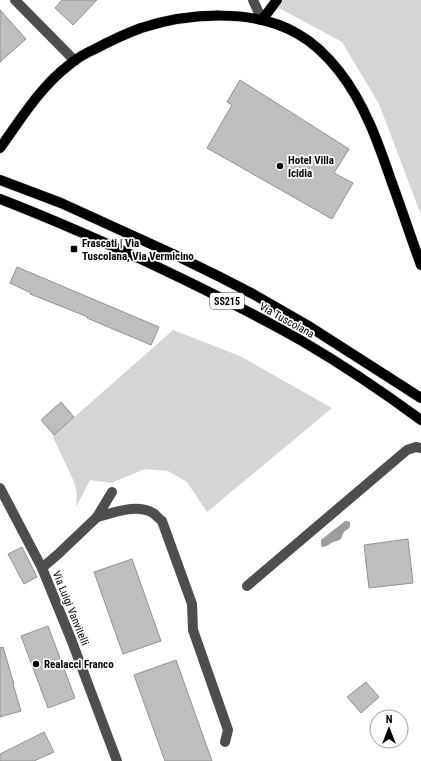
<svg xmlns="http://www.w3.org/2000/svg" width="421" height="761" viewBox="0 0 421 761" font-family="'Roboto Condensed',sans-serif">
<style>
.green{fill:#d5d5d5}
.water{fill:#9c9c9c}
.building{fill:#bebebe;stroke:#929292}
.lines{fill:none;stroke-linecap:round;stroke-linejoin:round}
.major-casing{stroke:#dbdbdb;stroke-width:11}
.minor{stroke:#4e4e4e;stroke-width:10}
.major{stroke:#000;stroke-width:10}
.poi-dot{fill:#000;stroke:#fff;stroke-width:1.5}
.labels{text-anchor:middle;stroke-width:3.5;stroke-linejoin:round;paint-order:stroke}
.shield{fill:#fff;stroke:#4c4c4c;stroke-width:1}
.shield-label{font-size:10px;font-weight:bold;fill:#000}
.poi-label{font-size:11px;font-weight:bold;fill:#000;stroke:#fff;text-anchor:start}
.street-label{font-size:11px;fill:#000;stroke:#fff}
</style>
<rect width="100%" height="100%" fill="#fff"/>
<g class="green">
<path d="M283,0H421V215L379,104L342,42L279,8Z"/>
<path d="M173,330L240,356L332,408L207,512L187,482L168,471L145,469L111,483L90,480L76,507L77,494L74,482L53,437L54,435Z"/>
</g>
<path class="water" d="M345,521H348L350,522C351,531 346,528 343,534C342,535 342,537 341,539C338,541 335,541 333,542C329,544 327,547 322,547L321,545V540Z"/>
<g class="building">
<path d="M62,0H97L73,25L55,8Z"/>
<path d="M0,10L26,39L0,62Z"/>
<path d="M240,80L349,149L334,173L353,183L332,219L207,148L232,105L227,102Z"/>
<path d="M17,267L159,327L151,345L87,318L88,317L30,294L31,293L10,283Z"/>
<path d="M61,402L74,417L54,435L41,420Z"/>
<path d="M408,539L413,583L369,588L364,545Z"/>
<path d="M22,547L37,577L24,584L8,554Z"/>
<path d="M132,559L161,641L123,654L94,572Z"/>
<path d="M48,626L75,698L48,708L21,636Z"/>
<path d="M3,647L14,684H13L21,711L0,717V648Z"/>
<path d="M176,660L212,761H165L134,675Z"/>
<path d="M366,682L379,697L361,713L347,697Z"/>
<path d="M44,732L54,752L34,761H0V754Z"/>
</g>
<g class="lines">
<defs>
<g id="major">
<path d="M262,20L277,0"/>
<path d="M0,148C21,119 40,87 69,65C77,58 86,53 95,49C110,41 125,34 141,28C188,13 254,8 298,34C314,43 328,57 339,71C365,104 379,145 392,183C402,210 411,238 421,265"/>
<path d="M0,180L61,203L173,254L220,277L253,294L307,325L421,398"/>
<path d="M0,199C49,218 97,239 145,261C198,286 251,312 302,341C343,365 383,392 421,420"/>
</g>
</defs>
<use href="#major" class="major-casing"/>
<g class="minor">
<path d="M15,0L75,61"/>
<path d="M253,0L262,20"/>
<path d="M0,488L42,568L71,639L117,761"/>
<path d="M97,517C114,513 136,503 153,513C156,515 159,519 162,521L192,604L193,630L228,730L225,742"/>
<path d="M42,568L57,555L97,517L112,492"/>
<path d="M247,586L407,450L416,447L421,448"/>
</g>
<use href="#major" class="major"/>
</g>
<g class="poi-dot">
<circle cx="280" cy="166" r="4"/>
<rect x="70" y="245" width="8" height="8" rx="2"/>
<circle cx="36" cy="664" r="4"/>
</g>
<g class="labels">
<rect class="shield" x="210" y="293" width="34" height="16" rx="3"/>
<g class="shield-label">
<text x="227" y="305">SS215</text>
</g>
<g class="poi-label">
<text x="288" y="164">Hotel Villa<tspan x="288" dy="13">Icidia</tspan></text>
<text x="82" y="247">Frascati | Via<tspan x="82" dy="13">Tuscolana, Via Vermicino</tspan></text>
<text x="44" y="668">Realacci Franco</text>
</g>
<g class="street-label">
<text transform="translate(287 320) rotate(29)" y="4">Via Tuscolana</text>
<text transform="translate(71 608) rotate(68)" y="4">Via Luigi Vanvitelli</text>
</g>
</g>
<g transform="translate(389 729)"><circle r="19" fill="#ffffff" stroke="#999999"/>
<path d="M0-3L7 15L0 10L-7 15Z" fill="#000000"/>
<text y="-6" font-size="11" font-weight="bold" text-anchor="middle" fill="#000000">N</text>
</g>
</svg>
